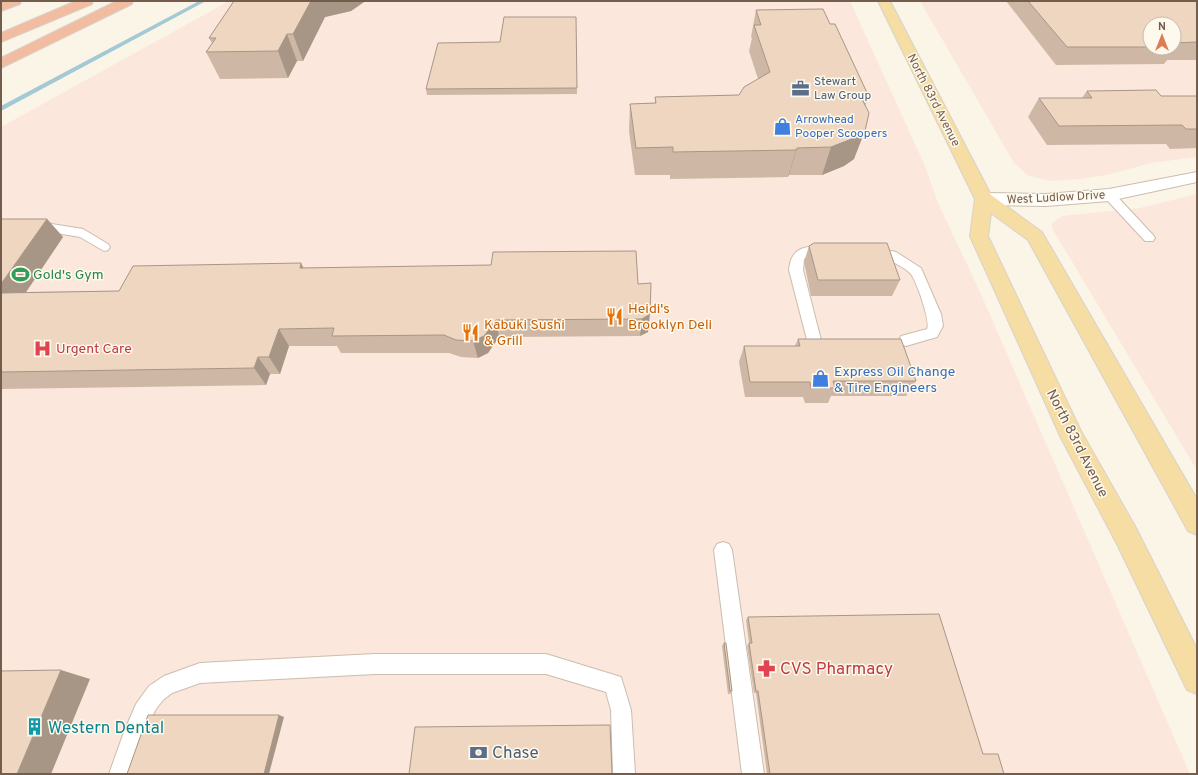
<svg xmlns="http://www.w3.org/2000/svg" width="1198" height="775" viewBox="0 0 1198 775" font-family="Overpass,sans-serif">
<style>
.commercial{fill:#fbe7db;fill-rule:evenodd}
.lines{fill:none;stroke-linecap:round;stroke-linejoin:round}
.stream{fill:#a3c9d5;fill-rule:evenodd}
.service-casing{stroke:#ccbdad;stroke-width:2}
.minor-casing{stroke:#ccbdad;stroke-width:2}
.primary-casing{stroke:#d8d2cd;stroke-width:2}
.motorway-casing{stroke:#d8d2cd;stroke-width:2}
.service{fill:#fff;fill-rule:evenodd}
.minor{fill:#fff;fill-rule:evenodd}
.primary{fill:#f6dda3;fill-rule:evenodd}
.motorway{fill:#f2bca1;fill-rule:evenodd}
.wall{fill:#ceb8a5;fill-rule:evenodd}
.shaded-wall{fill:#a79686}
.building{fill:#efd6c0;stroke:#a79686}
.labels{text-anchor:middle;stroke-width:3;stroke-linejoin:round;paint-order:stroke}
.far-service-label{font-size:12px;fill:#4e5e75;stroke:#fef9ed;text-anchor:start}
.far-street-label{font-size:12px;fill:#735d4c;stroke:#fef9ed}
.far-shop-label{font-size:12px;fill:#366cbe;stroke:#fef9ed;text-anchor:start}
.leisure-label{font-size:14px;fill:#27864d;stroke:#fef9ed;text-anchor:start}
.food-label{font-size:14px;fill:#c56008;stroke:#fef9ed;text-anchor:start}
.health-label{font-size:14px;fill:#be3a42;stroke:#fef9ed;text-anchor:start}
.shop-label{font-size:14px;fill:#366cbe;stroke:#fef9ed;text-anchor:start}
.street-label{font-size:14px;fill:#735d4c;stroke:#fef9ed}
.near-health-label{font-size:17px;fill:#be3a42;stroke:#fef9ed;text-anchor:start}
.near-culture-label{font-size:17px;fill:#0d838f;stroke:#fef9ed;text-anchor:start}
.near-service-label{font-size:17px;fill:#4e5e75;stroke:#fef9ed;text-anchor:start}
</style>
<rect width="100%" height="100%" fill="#fbf5e7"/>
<g class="commercial">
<path d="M229,1H850L925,166L938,203L980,292L1190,774H1V127Z"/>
<path d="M920,1H1197V157L1151,163L1107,175L1080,179L1050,181L1027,175L1014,163ZM1150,24H1174V48H1150Z"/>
<path d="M1197,194V470L1052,228V223L1062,216L1140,208Z"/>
</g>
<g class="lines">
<path class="stream" d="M199,1H206L1,111V106Z"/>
<defs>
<g id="service">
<path d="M1109,191L1113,192L1153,235L1155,238L1153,241H1145L1105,198L1103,195L1105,192Z"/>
<path d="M1,222H39L83,229L108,244L110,247L108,250L104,251L80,237L39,230H1Z"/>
<path d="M828,246L833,247L834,250L833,253L809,256L804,259L803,270L821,340L819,344L814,346L809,344L807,340L789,270C791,245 808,246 828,246Z"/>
<path d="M872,247L896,252L921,268L941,314L943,326L937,337L906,346L901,344L899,340L901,336L927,329C931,322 916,279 910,273C898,262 882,258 867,254L866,251L867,248Z"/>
<path d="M723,542L729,544L732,550L764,774H742L714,550L717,544Z"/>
<path d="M375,654H546L621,677L631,710L635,774H613L611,710L606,692L546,674H375L200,683L172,693L163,700L156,709L144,732L131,774H109L124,732L136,704L149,686L164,676L200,663Z"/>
</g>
<path id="minor" d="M1197,172V182L1109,201L1046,206L984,205L978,203L975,199L978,195L984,193L1046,194L1109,189Z"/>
<path id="primary" d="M878,1H890L991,195L1042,232L1197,499V535L1188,531L1028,240L991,213L988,236L1081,431L1136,528L1197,649V694L1187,690L1118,546L1061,438L970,236L975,199Z"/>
<g id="motorway">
<path d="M4,1H21L20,4L1,11V2Z"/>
<path d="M76,1H93L92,4L1,42V33Z"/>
<path d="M117,1H133L132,4L1,68V58Z"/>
</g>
</defs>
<use href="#service" class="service-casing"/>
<use href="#minor" class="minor-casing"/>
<use href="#primary" class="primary-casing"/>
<use href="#motorway" class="motorway-casing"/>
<use href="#service" class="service"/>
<use href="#minor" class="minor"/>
<use href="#primary" class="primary"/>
<use href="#motorway" class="motorway"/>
</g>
<g class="wall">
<path d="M234,1H424L364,2L351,11L325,17L303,61H297L288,78L220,79L206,52L212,43L209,38Z"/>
<path d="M1006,1H1197V60H1167L1164,64L1056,65ZM1150,24H1174V48H1150Z"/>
<path d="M756,10L830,24L869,97L865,106L854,159L844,166L822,175H789L788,177L670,179V175H635L629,131L630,104L655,103V97L739,95L758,79L749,51L752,38L751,37Z"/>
<path d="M576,17L577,94L427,95L426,89Z"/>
<path d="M1087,91L1161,96H1197V148L1170,149L1166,144L1047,145L1028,117L1039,98H1082Z"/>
<path d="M1,219H47L63,237L26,292L119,291L303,268L638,284L648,332L640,336L499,337L488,353L478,358L461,357L449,353H341L337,346H289L280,374H270L266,385L1,389Z"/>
<path d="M809,246L900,280L892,296H811L804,262Z"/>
<path d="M798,339L916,381L906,396H831L828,403H805L803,397H745L739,362L744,346H795Z"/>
<path d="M748,617L983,754L1004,774H767L756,693H754L747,646L749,643L746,620Z"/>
<path d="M724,643L732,691L730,694H728L722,646Z"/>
</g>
<g class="shaded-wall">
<path d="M311,1H364V2L351,11L325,17L303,61L293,34Z"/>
<path d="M287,34L297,61L288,78L278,51Z"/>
<path d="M865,131L854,159L844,166L822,175L831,147Z"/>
<path d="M797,148L789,175L788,177L796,150Z"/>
<path d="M47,219L63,237L14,310L1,298V284Z"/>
<path d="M301,263L310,281L300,268Z"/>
<path d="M650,314L648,332L640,336L642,319Z"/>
<path d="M496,320L499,337L488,353L478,358L473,341Z"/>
<path d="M279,329L289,346L280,374L269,357Z"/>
<path d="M258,357L270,374L266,385L254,368Z"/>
<path d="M61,670L90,679L51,774H17Z"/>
<path d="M279,715L284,717L269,774H264Z"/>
</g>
<g class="building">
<path d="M234,1H311L293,34H287L278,51L206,52L216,38H209Z"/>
<path d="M1028,1H1197V42L1174,43V24H1150V47H1067Z"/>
<path d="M823,9L830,24H835L869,97H861L869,113L865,131L854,138L831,147L797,148L796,150L673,152V147L636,148L630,104L656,103L655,97L739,95L744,87L770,72L754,25H761L756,10Z"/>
<path d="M504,17H576L577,88L426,89L438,43L500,42Z"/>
<path d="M1174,43L1177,47H1174Z"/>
<path d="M1156,90L1161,96H1197V129H1186L1182,125L1059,126L1039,98H1092L1087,91Z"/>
<path d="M1,219H47L1,284Z"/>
<path d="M814,243H887L900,280H818L809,246Z"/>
<path d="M636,251L638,284L651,283L650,314L642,319L496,320L484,336L473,341L456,340L444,335L332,336L334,328L279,329L269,357H258L254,368L1,372V293L119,291L133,266L301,263L300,268L491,265L493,252Z"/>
<path d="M798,339H901L916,381H833L835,388H811L810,382H750L744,346H800Z"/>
<path d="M939,614L983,754H998L1004,774H770L758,691H756L749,643H752L748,617Z"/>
<path d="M724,643H726L732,691H730Z"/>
<path d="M61,670L17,774H1V671Z"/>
<path d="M148,715H279L264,774H127Z"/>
<path d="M610,725L612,773L616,774H409L415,727Z"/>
</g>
<defs>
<symbol id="office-bare" viewBox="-9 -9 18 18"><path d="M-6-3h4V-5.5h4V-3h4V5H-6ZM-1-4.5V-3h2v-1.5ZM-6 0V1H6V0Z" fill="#5c6f8a" stroke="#fef9ed" stroke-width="2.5" paint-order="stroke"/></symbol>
<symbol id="shop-bare" viewBox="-9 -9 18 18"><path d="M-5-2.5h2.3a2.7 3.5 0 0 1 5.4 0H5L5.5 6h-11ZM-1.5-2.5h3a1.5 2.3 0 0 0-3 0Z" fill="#3f7fe0" stroke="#fef9ed" stroke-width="2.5" paint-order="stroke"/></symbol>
<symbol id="stadium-bare" viewBox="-9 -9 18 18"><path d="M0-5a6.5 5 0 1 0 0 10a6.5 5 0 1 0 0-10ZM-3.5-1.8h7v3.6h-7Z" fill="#2e9e5b" stroke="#fef9ed" stroke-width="2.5" paint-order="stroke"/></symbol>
<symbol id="restaurant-bare" viewBox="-9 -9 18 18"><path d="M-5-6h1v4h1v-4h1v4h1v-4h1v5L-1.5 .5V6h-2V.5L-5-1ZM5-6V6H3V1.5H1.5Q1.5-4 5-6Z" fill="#e8710a" stroke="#fef9ed" stroke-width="2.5" paint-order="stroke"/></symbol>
<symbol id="hospital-bare" viewBox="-9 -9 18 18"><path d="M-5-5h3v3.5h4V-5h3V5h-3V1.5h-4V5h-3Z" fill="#e0444e" stroke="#fef9ed" stroke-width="2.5" paint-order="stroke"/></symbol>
<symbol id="pharmacy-bare" viewBox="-9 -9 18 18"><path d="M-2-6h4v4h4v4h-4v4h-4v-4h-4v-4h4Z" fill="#e0444e" stroke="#fef9ed" stroke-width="2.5" paint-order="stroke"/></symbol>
<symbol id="building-bare" viewBox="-9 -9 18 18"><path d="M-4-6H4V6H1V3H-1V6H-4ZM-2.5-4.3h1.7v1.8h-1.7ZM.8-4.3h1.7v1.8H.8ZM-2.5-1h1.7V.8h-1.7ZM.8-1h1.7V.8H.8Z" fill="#0f9aa8" stroke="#fef9ed" stroke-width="2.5" paint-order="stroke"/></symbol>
<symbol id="bank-bare" viewBox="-9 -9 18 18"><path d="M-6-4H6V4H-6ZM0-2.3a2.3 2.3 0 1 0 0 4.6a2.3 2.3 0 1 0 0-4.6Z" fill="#5c6f8a" stroke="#fef9ed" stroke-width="2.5" paint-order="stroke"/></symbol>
</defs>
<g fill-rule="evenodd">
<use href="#office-bare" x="788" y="76" width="25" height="25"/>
<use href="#shop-bare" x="770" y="114" width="25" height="25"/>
<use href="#stadium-bare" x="8" y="262" width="25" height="25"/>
<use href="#restaurant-bare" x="602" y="304" width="25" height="25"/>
<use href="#restaurant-bare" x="458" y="320" width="25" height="25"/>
<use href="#hospital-bare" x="30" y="336" width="25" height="25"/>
<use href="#shop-bare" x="808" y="366" width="25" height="25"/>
<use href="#pharmacy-bare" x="754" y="656" width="25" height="25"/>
<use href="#building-bare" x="22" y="714" width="25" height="25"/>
<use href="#bank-bare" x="466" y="740" width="25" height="25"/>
</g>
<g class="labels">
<g class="far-service-label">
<text x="814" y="85">Stewart<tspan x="814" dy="14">Law Group</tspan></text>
</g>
<g class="far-street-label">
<text transform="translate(934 100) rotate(63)" y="4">North 83rd Avenue</text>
<text transform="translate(1056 197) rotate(-3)" y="4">West Ludlow Drive</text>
</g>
<g class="far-shop-label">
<text x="795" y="123">Arrowhead<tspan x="795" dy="14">Pooper Scoopers</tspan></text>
</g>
<g class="leisure-label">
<text x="33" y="279">Gold's Gym</text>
</g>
<g class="food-label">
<text x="628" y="313">Heidi's<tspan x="628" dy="16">Brooklyn Deli</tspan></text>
<text x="484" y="329">Kabuki Sushi<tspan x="484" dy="16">&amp; Grill</tspan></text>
</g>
<g class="health-label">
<text x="56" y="353">Urgent Care</text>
</g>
<g class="shop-label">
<text x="834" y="376">Express Oil Change<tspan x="834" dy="16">&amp; Tire Engineers</tspan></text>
</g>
<g class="street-label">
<text transform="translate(1078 443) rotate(63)" y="5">North 83rd Avenue</text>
</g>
<g class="near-health-label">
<text x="780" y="674">CVS Pharmacy</text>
</g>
<g class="near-culture-label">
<text x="48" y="733">Western Dental</text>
</g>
<g class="near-service-label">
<text x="492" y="758">Chase</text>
</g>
</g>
<rect width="1198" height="775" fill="none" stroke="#735d4c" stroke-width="4"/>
<g transform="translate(1162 36)"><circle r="19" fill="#fef9ed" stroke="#c6bbad"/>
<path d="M0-3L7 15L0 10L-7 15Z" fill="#de7d53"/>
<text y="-6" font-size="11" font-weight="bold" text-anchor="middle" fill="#735d4c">N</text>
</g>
</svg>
